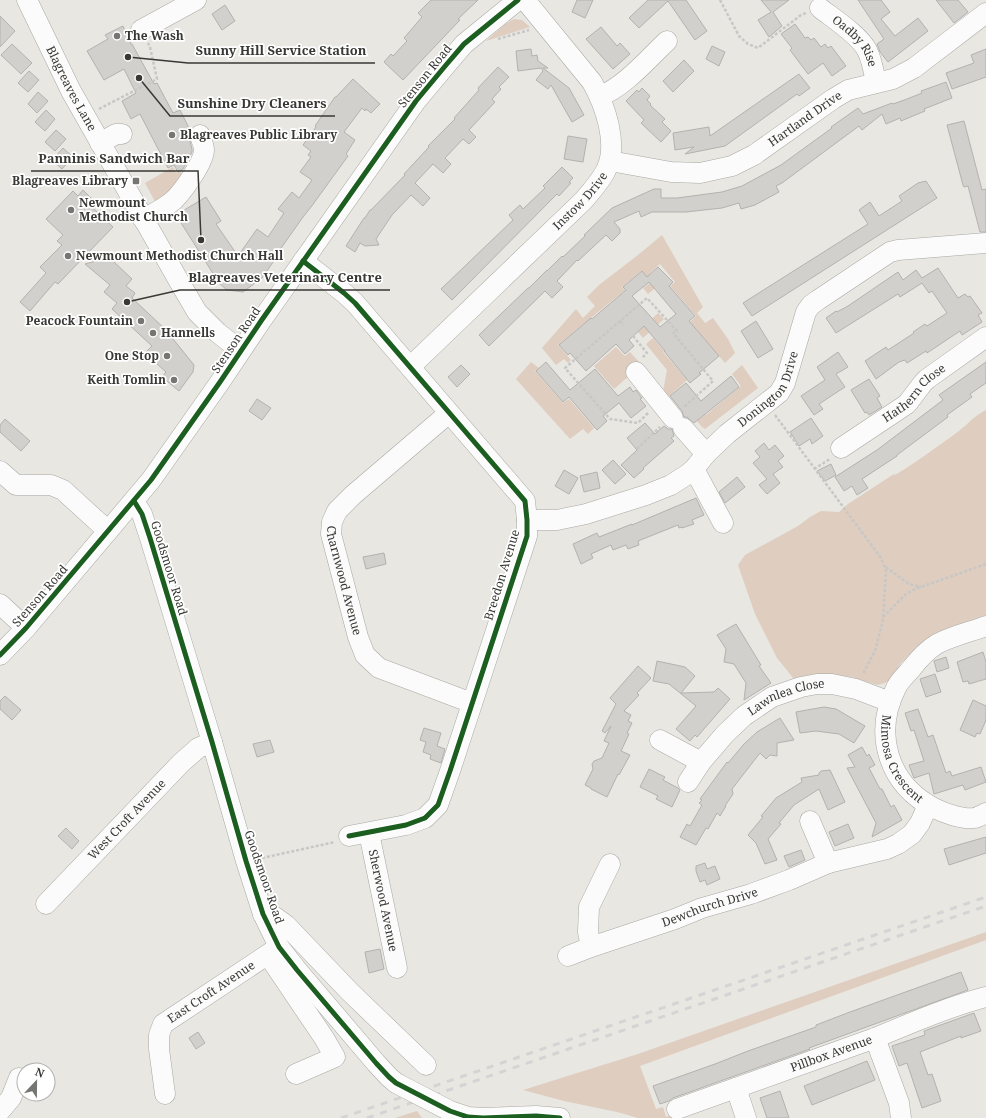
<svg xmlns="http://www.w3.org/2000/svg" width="986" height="1118" viewBox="0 0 986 1118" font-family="'Noto Serif',serif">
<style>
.green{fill:#dfcdbf}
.building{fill:#d2d0cd;stroke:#b3b2ae;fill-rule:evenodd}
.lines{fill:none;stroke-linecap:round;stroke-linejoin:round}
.minor-casing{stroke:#a8a8a4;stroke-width:21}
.path{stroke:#c7c7c6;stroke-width:2.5;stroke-dasharray:3 2;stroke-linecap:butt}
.minor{stroke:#fcfbfb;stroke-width:20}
.rail{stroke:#d4d4d4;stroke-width:3;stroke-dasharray:7 7;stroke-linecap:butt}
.minor-bridge-casing{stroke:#a8a8a4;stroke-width:21;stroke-linecap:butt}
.minor-bridge{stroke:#fcfbfb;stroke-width:20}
.cycleway-casing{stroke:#fff;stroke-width:8}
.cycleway{stroke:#1b5e20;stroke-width:5}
.poi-dot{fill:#767572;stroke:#fff;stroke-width:1.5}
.labels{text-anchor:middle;stroke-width:3.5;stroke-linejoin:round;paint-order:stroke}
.poi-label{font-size:12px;font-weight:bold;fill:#383835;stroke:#fff;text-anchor:start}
.street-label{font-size:12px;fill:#383835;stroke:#fff}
.leader{fill:none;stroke:#383835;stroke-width:1.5}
.callout-dot{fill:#383835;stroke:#fff;stroke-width:1.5}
.callout-label{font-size:13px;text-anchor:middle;font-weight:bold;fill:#383835;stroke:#fff;stroke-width:3.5;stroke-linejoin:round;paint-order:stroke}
</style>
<rect width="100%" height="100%" fill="#e8e7e2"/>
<g class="green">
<path d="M514,19L522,20L530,27L486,41L505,24Z"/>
<path d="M173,167L176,173L180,171L184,180L158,207L145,183Z"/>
<path d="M662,235L703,307L697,313L705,323L713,318L728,339L735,353L725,363L690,322L696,316L670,286L675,282L660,264L649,274L659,285L648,294L643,288L651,282L641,271L622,287L625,290L558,345L571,360L568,363L564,359L556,365L542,348L576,309L583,318L595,306L587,297L599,285L638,255Z"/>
<path d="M658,313L664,319L643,338L638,332Z"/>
<path d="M653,338L664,351L663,352L676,367L687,380L665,400L662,397L667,370L646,344Z"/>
<path d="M616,347L625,356L630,352L639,362L628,372L630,375L614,389L594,366Z"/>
<path d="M531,362L539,368L535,371L563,403L569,399L594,428L588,434L583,429L570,439L516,379Z"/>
<path d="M742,365L758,388L705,429L701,426L697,421L706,414V415L741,386L732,374Z"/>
<path d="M986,410V615L954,626L935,633L914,650L901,663L890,680L885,683L877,685L852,677L833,675H811L794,679L777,658L755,614L738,565L745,555L798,526L810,517L821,511L839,512L848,504L894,474L895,475C917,462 938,446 959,431C969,423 974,416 986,410Z"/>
<path d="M986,932V940L640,1066L656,1109L663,1107L666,1117L675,1113L677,1118H638L617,1112L564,1101L523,1090L638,1054Z"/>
<path d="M417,1111L422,1118H395Z"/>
</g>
<g class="building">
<path d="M431,0H478L458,19L460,20L403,80L384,62L391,54L393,56L407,41L404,38L422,17L418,13Z"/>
<path d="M577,0H593L585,18L572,12Z"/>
<path d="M648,0H686L707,31L695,40L668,1L639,28L629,18Z"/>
<path d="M761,0H789L773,12L782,26L769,37L758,20L771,12Z"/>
<path d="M858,0H881L890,12L881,19L895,36L918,18L928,31L888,62L880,52L877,44L884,39Z"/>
<path d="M936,0H958L968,12L954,23Z"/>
<path d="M225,5L235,21L222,30L212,14Z"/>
<path d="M0,16L15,31L0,47Z"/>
<path d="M795,24L805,38L808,37L811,40L814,38L821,47L825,44L828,48L831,46L846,66L832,76L823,63L808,74L790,50L792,48L781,34Z"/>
<path d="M123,26L131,44H132L154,84L157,83L173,113L180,110L190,130L189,132V137L192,149V152L183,169L178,172L174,165L168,168L140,114L131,119L122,101L136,93L124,69L104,80L87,51L108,39L105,35Z"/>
<path d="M601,27L617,46L620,43L630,54L613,69L586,39Z"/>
<path d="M12,44L32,63L21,74L1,55Z"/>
<path d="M712,46L725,52L719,66L706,59Z"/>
<path d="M531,49L532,56L537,55L538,61L548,68H543L569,88L584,115L572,122L551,85L548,89L536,80L543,71L541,68L518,71L516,51Z"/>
<path d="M986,49V77L952,89L946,73L974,63L971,55Z"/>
<path d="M684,60L694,71L673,92L663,81Z"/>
<path d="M498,67L509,77L499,87L501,89L492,99L495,102L469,130L476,137L469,144L463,139L445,158L451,164L443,173L433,164L415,183L430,198L423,206L411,195L392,215L376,239L379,245L365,246L360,243L355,252L346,246L364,218H365L370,210H371L405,175L404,174L429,147L428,146L455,119L454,118L479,90L478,88Z"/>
<path d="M29,71L39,80L28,92L18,83Z"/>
<path d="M799,74L810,88L799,96L797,94L725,146L685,154L694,147L675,150L673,133L709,127L710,136Z"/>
<path d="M353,79L380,104L371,113L366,109L365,111L362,108L344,132L355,140L346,154L348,156L311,207L303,217L279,251L280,252L262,278L243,292L227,290L219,283L176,215L206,197L221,221L216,224L238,256L257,229L268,237L284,213L278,209L292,192L299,198L312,180L300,172L311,157L308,155L311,151L303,145L316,127L315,126L335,97H336Z"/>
<path d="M946,82L952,98L924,109L925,111L901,121L900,118L886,124L882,114L862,130L859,126L782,183L776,186L779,192L755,205L741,209L739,203L722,208L686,212H652L641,217L639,211L614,222L620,229V233L612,241L606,235L578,261L577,260L557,281L563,287L552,298L545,291L489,346L479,335L528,288H529L547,270V271L562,256L563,257L585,236L584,235L612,208L654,189H661V198H677L722,192L742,186L781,165L832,128L831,127L858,108L863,114L892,103L893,104L907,99L922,93L921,91Z"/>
<path d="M642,88L650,96L647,100L651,104L650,105L665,119L662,122L671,131L661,142L641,123L644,120L626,101L637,90L639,92Z"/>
<path d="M38,92L48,101L37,113L28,104Z"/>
<path d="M46,110L55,119L45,131L35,122Z"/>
<path d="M964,121L982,190L986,189V232H980L968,186L964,187L963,185L947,125Z"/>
<path d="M56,130L66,139L55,151L45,142Z"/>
<path d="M568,136L587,139L583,162L564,159Z"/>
<path d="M63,148L73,157L62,169L52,160Z"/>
<path d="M562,167L573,178L569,182L571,183L559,196L557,194L452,300L441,289L513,220L509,215L520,205L523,209L545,188L543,186Z"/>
<path d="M926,181L937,198L752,316L743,303L868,224L859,210L870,202L879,216L902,201L899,196L918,183Z"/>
<path d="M83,190L95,202L91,206L113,227L58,284L55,282L30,311L20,302L46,273L40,267L62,245L57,241L63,235L46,219L73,191L78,196Z"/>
<path d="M114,256L113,261L132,279L126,286L135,293L132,298L165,329L194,365L193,372L179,391L162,377L166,372L145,353L152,346L112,309L117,303L104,292L110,285L85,264Z"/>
<path d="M658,267L673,282L669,286L695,316L689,321L719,356L699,373L701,374L690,383L664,351H665L644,326L629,340L634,346L625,354L616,344L586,371L570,353L568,355L559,345L591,318L592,319L626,290L623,287L642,271L647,277ZM649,282L676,314L660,327L632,296Z"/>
<path d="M938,268L958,298L965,294L968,297L970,296L982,313L978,315L982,322L962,335L960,331L927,353L926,351L907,363L905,360L899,362L876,379L865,361L886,347L888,350L914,333L913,332L925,324L927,326L947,313L932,291L929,293L922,283L900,297L898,294L836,333L826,318L836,311L837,312L848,306L898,272L903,280L916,270L922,278Z"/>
<path d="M756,321L773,349L758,358L741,331Z"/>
<path d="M838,352L848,367L836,374L845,387L819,404L823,409L814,415L801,396L825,380L817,367Z"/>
<path d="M546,362L570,390L595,369L618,396L630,387L633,392L636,390L642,398L640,399L646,406L631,418L619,403L603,416L607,421L597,430L569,397L563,402L536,371Z"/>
<path d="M986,362V383L970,394L972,397L947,415L948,417L897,455V456L862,479L868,488L857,495L852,486L844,491L835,477L877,450L943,400L939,395Z"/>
<path d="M461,365L470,374L457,387L448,377Z"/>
<path d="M731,376L739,387L694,423L687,417H684L682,411L670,396L686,383L701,401Z"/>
<path d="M869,379L880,396L877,398L882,407L869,415L867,412L865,413L851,390Z"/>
<path d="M257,399L271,408L262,420L249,411Z"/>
<path d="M811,418L823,436L812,444L810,439L799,446L790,432Z"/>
<path d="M5,419L30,441L21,451L0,432V425Z"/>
<path d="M645,423L655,434L664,426L668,429H672L674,436L671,438L674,441L643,468L644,469L634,478L621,465L637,450L627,438Z"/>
<path d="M764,443L769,450L775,445L784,456L778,461L783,467L773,474L780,483L767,494L759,485L767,479L753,463L760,457L755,451Z"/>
<path d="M613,460L626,474L615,484L602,470Z"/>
<path d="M831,464L836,475L825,481L817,471Z"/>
<path d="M564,470L578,478L569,494L555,486Z"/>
<path d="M597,472L600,488L584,492L580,476Z"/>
<path d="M737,477L745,487L725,503L719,492Z"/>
<path d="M696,498L704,515L692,520L694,524L682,528V527L679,528L678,525L638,541L639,545L628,549L626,545L613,550L611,545L591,554L593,558L581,564L573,544L597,533L599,537L632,524V525Z"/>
<path d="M384,553L386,564L366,569L363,557Z"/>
<path d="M736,624L761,665L759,666L771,683L744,700L746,683L734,664L724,662L726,649L717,635Z"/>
<path d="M983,652L986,662V679L969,684L968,681L963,682L957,662Z"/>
<path d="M946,657L949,668L937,672L934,661Z"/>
<path d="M657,661L685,667L695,676L681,693L714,692L718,688L730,699L697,737L695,735L690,741L676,729L696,706L669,684L653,681Z"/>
<path d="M638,666L651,678L637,693L639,695L624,711L631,715L628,721L632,723L627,733L629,734L621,751L630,755L619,775L618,774L607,797L591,789V788L585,785L593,769L592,764L594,761L602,758L609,743L604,741L611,726L605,733L602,731L616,704L610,698Z"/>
<path d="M935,674L941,692L926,697L920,679Z"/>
<path d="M5,696L21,710L12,720L0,709V701Z"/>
<path d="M973,700L986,706V720L980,734L977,733L975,737L960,730Z"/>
<path d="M824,707L836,709L865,726L854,743L839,734L816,731L800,733L796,712Z"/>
<path d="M918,709L928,737L933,735L946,773L950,771L952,776L981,767L986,782L965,790L963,785L934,794L929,773L914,778L909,765L924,761L914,730L911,731L905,713Z"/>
<path d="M780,718L794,740L777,743V756L770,755L766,759L760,753L732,789L733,794L725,806H726L720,816L717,813L708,829L706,828L696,845L680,837L687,824L690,826L702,805L699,803L702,800L700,799L727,762L728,763L744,744L757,732Z"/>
<path d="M424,728L441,733L437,746L445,749L441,763L430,759L431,755L423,752L426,742L420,740Z"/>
<path d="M270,740L274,752L257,757L253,744Z"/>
<path d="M862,747L867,756L869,754L875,765L869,768L880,789H882L891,807L894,805L902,820L872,837L876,823L847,768L855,767L848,755Z"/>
<path d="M649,769L665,777L663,780L678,788L680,790L672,807L656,799L658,796L640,787Z"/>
<path d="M830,770L845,802L828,810L819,789L794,805L779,823L781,824L768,839L777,860L765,864L756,843L748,835L763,817L761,816L776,798L802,782L801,778L819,775V773L821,771Z"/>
<path d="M848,824L854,838L835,846L829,832Z"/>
<path d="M66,828L79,841L72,849L58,836Z"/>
<path d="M986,837V853L949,865L944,849Z"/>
<path d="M801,850L805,860L789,867L784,856Z"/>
<path d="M705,863L707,869L715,866L720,879L707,885L705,880L700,882L696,871V866Z"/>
<path d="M380,949L384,969L369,973L365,952Z"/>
<path d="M961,972L968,990L809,1048L810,1049L673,1098L669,1101L660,1104L653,1086L715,1064L748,1051L816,1027V1025L850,1012Z"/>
<path d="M974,1013L981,1031L961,1038V1036L920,1052L928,1075L932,1074L941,1101L922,1108L907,1063L899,1066L892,1046L925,1035L924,1031Z"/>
<path d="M198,1032L205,1043L196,1049L189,1038Z"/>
<path d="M867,1061L875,1080L812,1105L804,1086Z"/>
<path d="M780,1091L789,1118H767L760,1098Z"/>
</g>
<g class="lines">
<defs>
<g id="minor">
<path id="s1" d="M27,0L71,91L180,283L197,312L218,333L240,350"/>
<path id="s2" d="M820,8C834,19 859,35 867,50C872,60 874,72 876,83"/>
<path d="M141,30L196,0"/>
<path d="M600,96C623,88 649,58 667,41"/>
<path d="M100,143L116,134H122"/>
<path id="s3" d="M610,161L671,172L700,173L732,166L754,155L833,99L848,90L893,79L914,68L986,13"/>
<path d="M143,219C153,214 165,208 174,200C183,191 204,162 204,150C204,145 201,140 200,135"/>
<path d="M303,261L344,293L355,303L525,501L527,520V536L450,771L438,805L425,818L406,825L349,836"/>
<path id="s4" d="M410,367L584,200C592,190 601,181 606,170C619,145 605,105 592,82L525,0"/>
<path d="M636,372L673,418"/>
<path id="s5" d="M449,413L353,495L337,511L332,522L331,534L358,637L365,655L379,668L472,703"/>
<path d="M683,428L706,454"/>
<path id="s6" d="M841,448L907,404L923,383L927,379L986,337"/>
<path d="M694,469L723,523"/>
<path d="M0,471L16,485H51L63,490L108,531"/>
<path d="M134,501L142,514L150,538L212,742L246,861L263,914L279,947L297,970L376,1063L389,1077L396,1083"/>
<path id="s7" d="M527,520H557L586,514L646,495L671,485L688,474L694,469L706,454L727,434L779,393L785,383L806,312L811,305L818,300L890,252L898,250L986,243"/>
<path d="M0,604L26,628"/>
<path id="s8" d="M986,626C970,632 952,636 937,644C927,650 918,660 911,669C906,675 899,681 896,688C873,734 888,784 934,808C944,813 963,820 975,818C978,817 982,815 986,813"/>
<path d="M0,655L26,628L151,480L220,382L261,321L416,101L446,65L464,44L518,0"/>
<path d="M660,740L701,762"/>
<path id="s9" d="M688,782L701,762L725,734L744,716L772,697L801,687L817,684H832L856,689L890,702"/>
<path d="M810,821L828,863"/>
<path id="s10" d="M369,833L397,968"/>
<path id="s11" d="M46,904L181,763L198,748L212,742"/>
<path d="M263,914L275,917L286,925L350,992L426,1065"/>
<path d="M591,947L588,932L589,907L610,864"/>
<path d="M268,955L324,1038L335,1057L296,1074"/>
<path id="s12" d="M568,956L591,947L675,919L702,908L751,894L789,880L828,863L887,849L898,844L912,834L920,823L928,805"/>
<path d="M875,1038L899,1103L901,1118"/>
<path d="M736,1088L746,1118"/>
<path id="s13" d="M165,1094L159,1049V1035L163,1024L279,947"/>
<path id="s14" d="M677,1109L875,1038C911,1023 948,1007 986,997"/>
<path d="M0,1111L11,1098L19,1078"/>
<path d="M450,1111L468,1117L483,1118L536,1116L560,1118"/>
</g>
</defs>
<use href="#minor" class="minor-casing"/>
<g class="path">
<path d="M720,0L739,36L748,44L758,48L801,15L806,13"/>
<path d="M498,39L529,30"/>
<path d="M99,109L157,79L150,47L148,43"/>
<path d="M620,321L624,326"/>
<path d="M633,336L647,353L642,358"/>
<path d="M648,413L638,423L610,419L565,368L647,298L677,331L673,333L713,381L684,407"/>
<path d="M775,415L881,558L886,570L883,620L875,651L863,674"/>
<path d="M637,449L660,427"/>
<path d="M814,469L830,459"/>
<path d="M886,567L909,584L921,587"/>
<path d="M883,617L906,594L915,589L986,564"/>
<path d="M262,858L335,842"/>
</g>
<use href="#minor" class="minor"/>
<g class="rail">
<path d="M341,1118L986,897"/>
<path d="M367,1118L986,906"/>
</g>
<defs>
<path id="minor-bridge" d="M396,1083L450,1111"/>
</defs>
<use href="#minor-bridge" class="minor-bridge-casing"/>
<use href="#minor-bridge" class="minor-bridge"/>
<defs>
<g id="cycleway">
<path d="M303,261L344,293L355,303L525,501L527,520V536L450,771L438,805L425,818L406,825L349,836"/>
<path d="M134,501L142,514L150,538L212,742L246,861L263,914L279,947L297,970L376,1063L389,1077L396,1083L450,1111L468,1117L483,1118L536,1116L560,1118"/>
<path d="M0,655L26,628L151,480L220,382L261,321L416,101L446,65L464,44L518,0"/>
</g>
</defs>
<use href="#cycleway" class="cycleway-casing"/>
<use href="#cycleway" class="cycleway"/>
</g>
<g class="poi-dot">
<circle cx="117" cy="36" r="4"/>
<circle cx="172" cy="135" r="4"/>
<rect x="132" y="177" width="8" height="8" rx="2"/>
<circle cx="71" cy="210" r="4"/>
<circle cx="68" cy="256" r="4"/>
<circle cx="141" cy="321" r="4"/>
<circle cx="153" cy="333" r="4"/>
<circle cx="167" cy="356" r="4"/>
<circle cx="174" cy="380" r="4"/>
</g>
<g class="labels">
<g class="poi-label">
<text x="125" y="40">The Wash</text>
<text x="180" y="139">Blagreaves Public Library</text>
<text x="128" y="185" text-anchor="end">Blagreaves Library</text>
<text x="79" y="207">Newmount<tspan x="79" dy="14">Methodist Church</tspan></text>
<text x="76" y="260">Newmount Methodist Church Hall</text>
<text x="133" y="325" text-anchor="end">Peacock Fountain</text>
<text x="161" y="337">Hannells</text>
<text x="159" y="360" text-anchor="end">One Stop</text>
<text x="166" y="384" text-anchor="end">Keith Tomlin</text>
</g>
<g class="street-label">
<text dy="4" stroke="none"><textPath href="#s2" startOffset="49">Oadby Rise</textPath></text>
<text transform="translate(425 76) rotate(-51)" y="4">Stenson Road</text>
<text dy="4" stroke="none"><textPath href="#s1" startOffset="99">Blagreaves Lane</textPath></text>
<text dy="4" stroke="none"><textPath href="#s3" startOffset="211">Hartland Drive</textPath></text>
<text dy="4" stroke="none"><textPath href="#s4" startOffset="238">Instow Drive</textPath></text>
<text transform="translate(236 340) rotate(-56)" y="4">Stenson Road</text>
<text dy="4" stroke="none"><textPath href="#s7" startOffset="289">Donington Drive</textPath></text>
<text dy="4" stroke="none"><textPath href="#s6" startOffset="92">Hathern Close</textPath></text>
<text transform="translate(169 568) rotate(73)" y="4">Goodsmoor Road</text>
<text transform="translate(502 575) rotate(-73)" y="4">Breedon Avenue</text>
<text dy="4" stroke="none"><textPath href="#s5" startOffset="221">Charnwood Avenue</textPath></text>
<text transform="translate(40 596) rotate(-49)" y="4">Stenson Road</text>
<text dy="4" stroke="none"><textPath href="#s9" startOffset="134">Lawnlea Close</textPath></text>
<text dy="4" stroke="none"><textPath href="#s8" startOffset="190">Mimosa Crescent</textPath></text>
<text dy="4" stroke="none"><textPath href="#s11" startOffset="117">West Croft Avenue</textPath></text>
<text transform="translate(264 877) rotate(71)" y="4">Goodsmoor Road</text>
<text dy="4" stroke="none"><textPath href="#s10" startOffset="69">Sherwood Avenue</textPath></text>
<text dy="4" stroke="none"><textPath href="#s12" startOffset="150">Dewchurch Drive</textPath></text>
<text dy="4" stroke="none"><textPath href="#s13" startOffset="129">East Croft Avenue</textPath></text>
<text dy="4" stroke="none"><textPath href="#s14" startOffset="164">Pillbox Avenue</textPath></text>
</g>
</g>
<path class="leader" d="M128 57L188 63H375M139 78L170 116H335M201 240L198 171H31M127 302L180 290H390"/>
<g class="callout-dot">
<circle cx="128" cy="57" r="4"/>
<circle cx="139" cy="78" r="4"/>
<circle cx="201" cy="240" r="4"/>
<circle cx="127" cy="302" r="4"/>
</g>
<g class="callout-label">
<text x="281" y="55">Sunny Hill Service Station</text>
<text x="252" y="108">Sunshine Dry Cleaners</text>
<text x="114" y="163">Panninis Sandwich Bar</text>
<text x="285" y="282">Blagreaves Veterinary Centre</text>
</g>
<g transform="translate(36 1082) rotate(22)"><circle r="19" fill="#ffffff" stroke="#afafae"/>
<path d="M0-3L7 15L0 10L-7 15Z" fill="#767572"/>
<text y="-6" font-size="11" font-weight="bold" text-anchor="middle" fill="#383835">N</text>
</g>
</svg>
